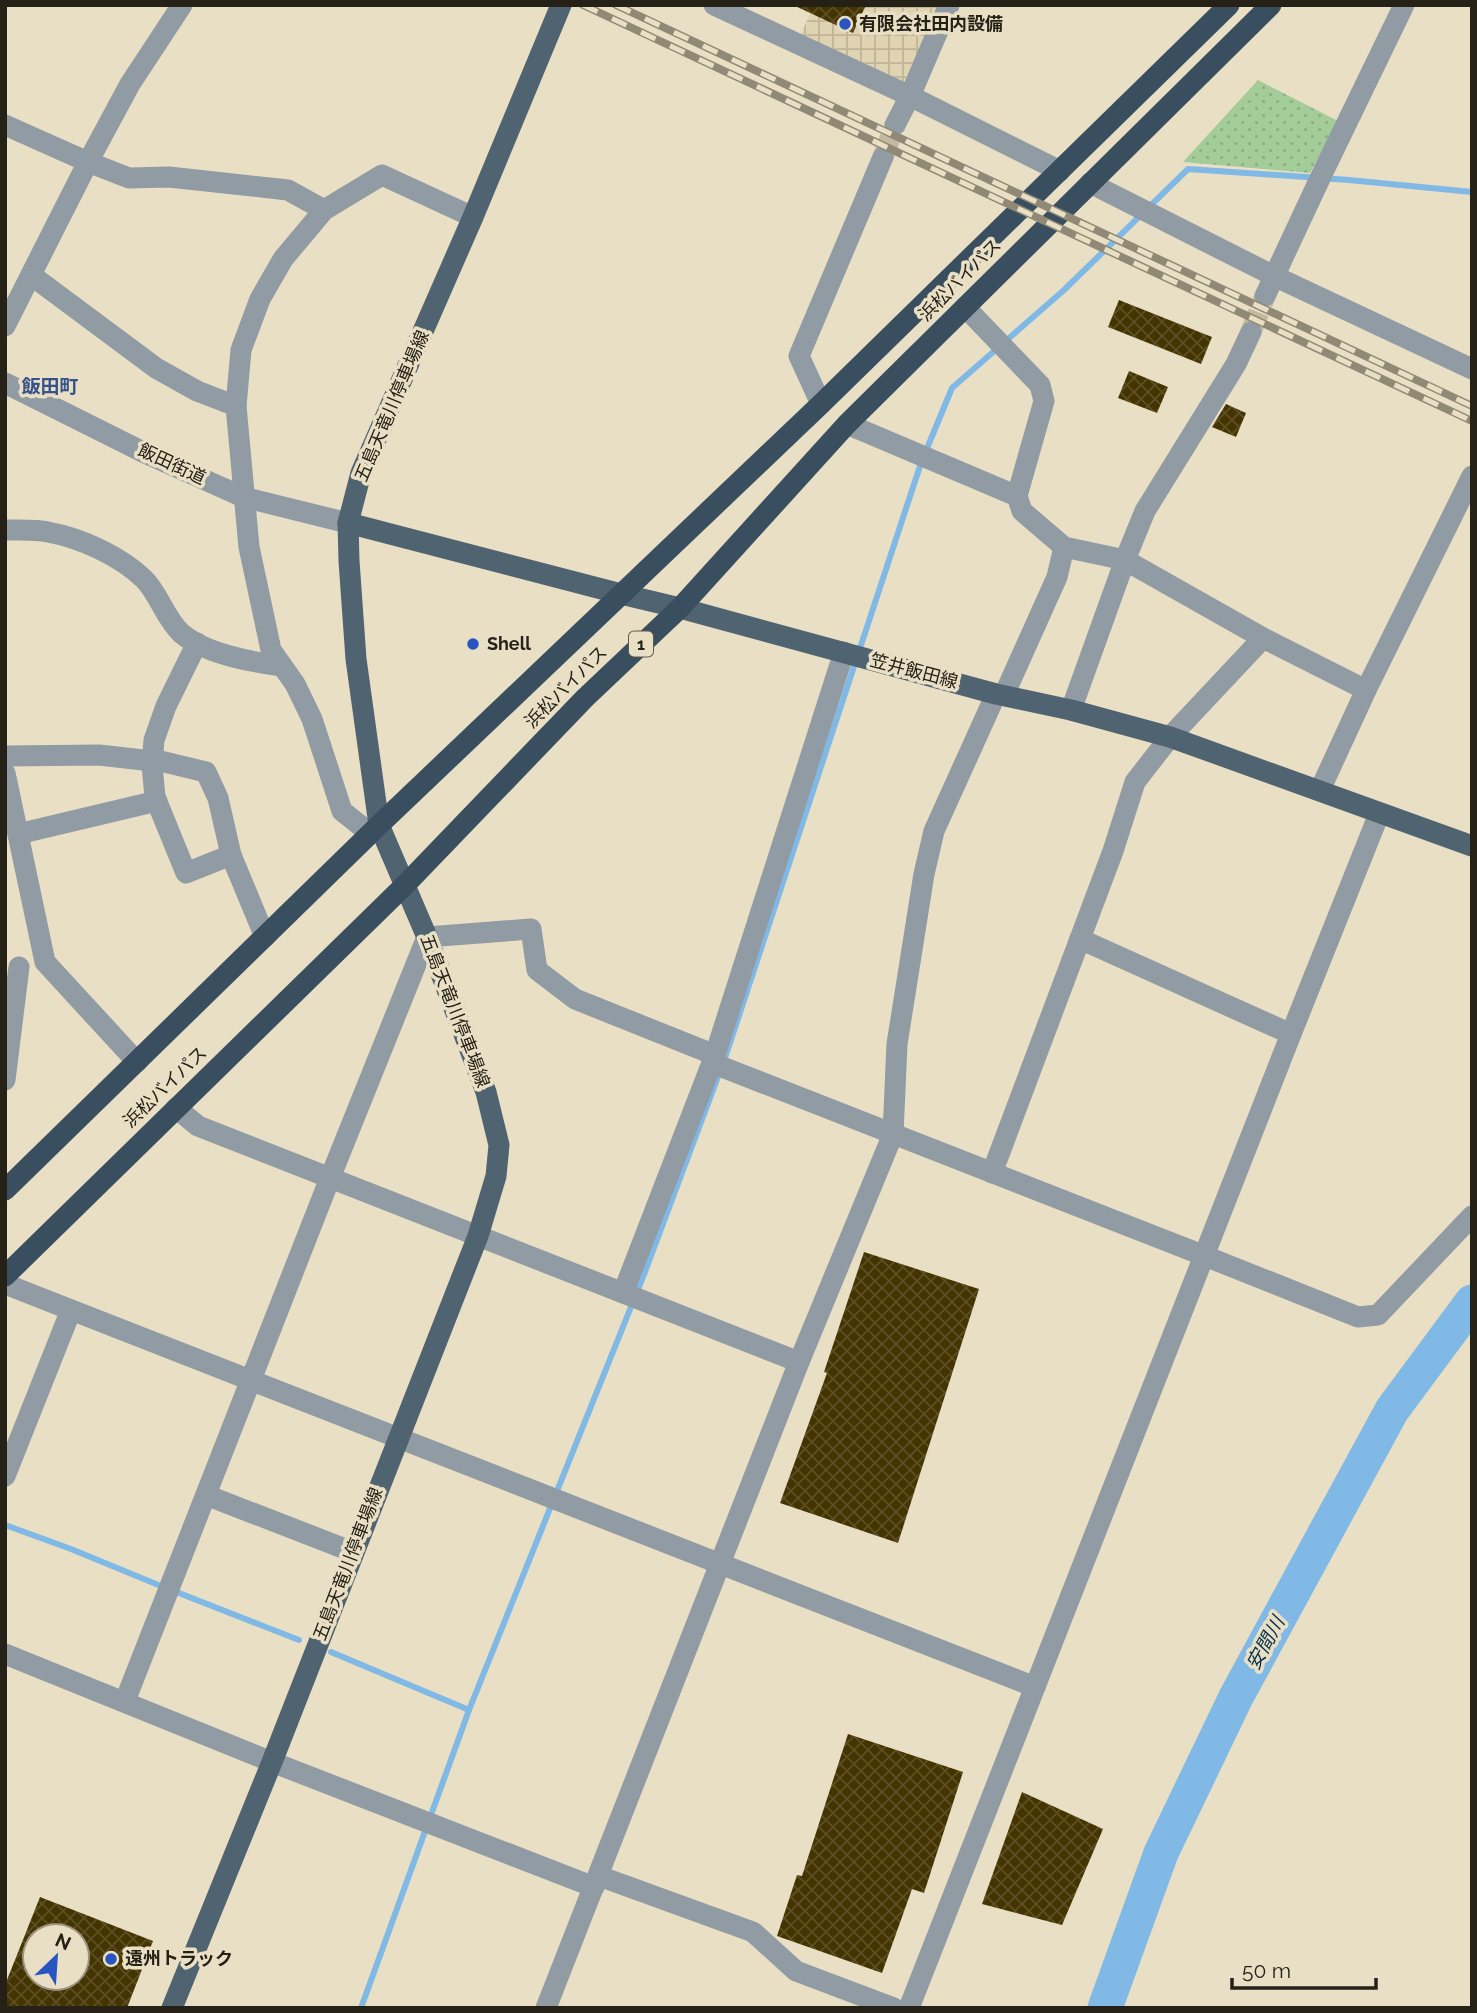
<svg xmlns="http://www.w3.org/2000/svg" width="1477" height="2013" viewBox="0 0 1477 2013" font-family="Raleway,'Noto Sans JP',sans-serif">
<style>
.industrial{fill:url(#industrial-grid)}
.grass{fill:url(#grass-dots)}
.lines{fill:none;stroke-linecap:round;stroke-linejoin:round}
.stream{stroke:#81b9e6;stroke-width:6}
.river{stroke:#81b9e6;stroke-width:35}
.building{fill:url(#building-cross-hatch);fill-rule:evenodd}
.minor-tunnel{stroke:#c2b9a1;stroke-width:21;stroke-dasharray:21 10;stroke-linecap:butt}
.minor{stroke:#919ba4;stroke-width:21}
.major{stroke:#506371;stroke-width:21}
.highway{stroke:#394e5f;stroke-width:21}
.rail-casing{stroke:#908976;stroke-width:8}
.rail{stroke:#e9dfc4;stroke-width:5;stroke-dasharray:16;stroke-linecap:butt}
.poi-dot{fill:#2955c3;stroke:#e9dfc4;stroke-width:2.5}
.labels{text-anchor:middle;stroke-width:7;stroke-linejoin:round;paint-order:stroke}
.shield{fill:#e9dfc4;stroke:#605a4b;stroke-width:2}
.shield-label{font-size:16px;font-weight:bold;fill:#252117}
.poi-label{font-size:18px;font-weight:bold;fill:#252117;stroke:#e9dfc4;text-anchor:start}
.street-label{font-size:18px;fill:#252117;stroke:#e9dfc4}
.neighbourhood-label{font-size:19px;font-weight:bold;fill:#38528c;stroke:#e9dfc4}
.water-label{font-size:19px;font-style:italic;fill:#022f4c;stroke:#e9dfc4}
</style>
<defs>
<pattern id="industrial-grid" width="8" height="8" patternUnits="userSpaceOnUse" patternTransform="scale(1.75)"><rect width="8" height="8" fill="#e0d3b2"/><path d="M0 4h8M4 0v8" fill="none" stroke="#c0b598"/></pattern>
<pattern id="grass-dots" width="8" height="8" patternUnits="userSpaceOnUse" patternTransform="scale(1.75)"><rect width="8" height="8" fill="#a3cc98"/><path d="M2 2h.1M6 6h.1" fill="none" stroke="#8caf82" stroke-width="1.8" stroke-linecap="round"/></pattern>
<pattern id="building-cross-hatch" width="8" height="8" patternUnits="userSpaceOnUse" patternTransform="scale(1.75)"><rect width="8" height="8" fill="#443400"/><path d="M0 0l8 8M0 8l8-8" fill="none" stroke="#5c4f25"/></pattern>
</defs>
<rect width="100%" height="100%" fill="#e9dfc4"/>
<path class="industrial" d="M814,5H940L904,82L801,34Z"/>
<path class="grass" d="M1258,80L1338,121L1310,173L1183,162Z"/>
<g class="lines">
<g class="stream">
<path d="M5,1525L71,1549L156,1584L299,1640"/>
<path d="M331,1652L469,1710"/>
<path d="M361,2008L469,1710L643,1277L725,1058L921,463L952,388L1064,290L1188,169L1349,180L1472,192"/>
</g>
<path class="river" d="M1105,2008L1161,1853L1236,1697L1392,1410L1472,1302"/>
</g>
<g class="building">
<path d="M793,5H866L853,33Z"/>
<path d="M1119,300L1212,337L1201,364L1108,327Z"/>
<path d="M1129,371L1168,387L1157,413L1118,398Z"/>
<path d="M1226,404L1246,413L1236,437L1212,427Z"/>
<path d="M864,1252L979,1289L898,1543L780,1503L827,1373L824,1372Z"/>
<path d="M848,1734L963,1772L924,1893L912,1889L882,1973L777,1936L797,1875L802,1876Z"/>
<path d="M1022,1792L1103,1829L1062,1925L982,1904Z"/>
<path d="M40,1897L153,1941L127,2008H5V1985ZM35,1936H77V1978H35Z"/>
</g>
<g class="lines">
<g class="minor-tunnel">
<path d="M883,157L895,125"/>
<path d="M1251,332L1265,296"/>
</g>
<g class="minor">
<path d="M714,5L910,96L1060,171"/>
<path d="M5,125L88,162L129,178L169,177L288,190L324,210"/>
<path d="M895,125L910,96L949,5"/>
<path d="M1090,183L1274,276L1472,369"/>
<path d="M31,275L156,368L197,391L236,406"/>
<path d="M1265,296L1323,172L1404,5"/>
<path d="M965,307L1040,385L1044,401L1017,496"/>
<path d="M5,326L88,162L130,84L182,5"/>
<path d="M5,383L147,454L243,497L348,523"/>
<path d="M821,404L799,356L883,157"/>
<path d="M847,424L1017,496L1022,511L1064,547L1125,560L1263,638L1366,690"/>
<path d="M5,530C19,530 35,529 48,532C81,538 120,556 144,579C159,594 165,618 181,633C205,654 251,662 282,666"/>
<path d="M197,643L166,706L154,740L152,765L155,797L186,873L231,855"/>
<path d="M1004,695L1057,577L1064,547"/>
<path d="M1071,710L1125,560L1145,511L1236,364L1251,332"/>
<path d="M5,756L99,755L152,761"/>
<path d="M152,759L206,772L218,798L231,855L265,937"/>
<path d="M5,773L45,962L137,1062"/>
<path d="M1320,790L1366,690L1472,476"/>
<path d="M18,834L157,801"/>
<path d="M371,834L342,811L312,719L295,684L271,650L249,547L236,406L241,350L260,299L283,259L324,210L382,175L473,217"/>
<path d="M1080,939L1291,1034"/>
<path d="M712,1063L1205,1256L1358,1317L1378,1315L1472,1216"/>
<path d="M5,1080L19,967"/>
<path d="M176,1108L198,1126L799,1362"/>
<path d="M992,1173L1113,851L1135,782L1170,737L1263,638"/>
<path d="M5,1284L1035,1687"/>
<path d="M623,1293L715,1055L844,652"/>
<path d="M5,1476L71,1310"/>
<path d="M206,1495L353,1552"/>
<path d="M5,1654L272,1762L594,1887"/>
<path d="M125,1701L330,1178L427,937L531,929L537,970L575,999L715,1055"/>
<path d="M599,1876L753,1932L796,1971L894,2008"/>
<path d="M546,2008L799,1362L893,1134L897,1044L924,874L934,831L996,694"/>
<path d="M909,2008L1291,1034L1379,814"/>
</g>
<g class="major">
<path d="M348,523L621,594L680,608L996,694L1071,710L1170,737L1472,846"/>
<path d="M172,2008L272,1762L478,1236L496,1176L499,1145L486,1092L427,937L379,825L356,659L349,561L348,523L361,473L473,217L561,5"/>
</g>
<g class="highway">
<path d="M5,1190L379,825L821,404L1229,5"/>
<path d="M5,1276L405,885L585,698L680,608L847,424L1271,5"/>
</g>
<defs>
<g id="rail">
<path d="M583,5L1472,421"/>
<path d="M616,5L1472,406"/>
</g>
</defs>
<use href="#rail" class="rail-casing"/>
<use href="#rail" class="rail"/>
</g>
<g class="poi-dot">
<circle cx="845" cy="24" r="7"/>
<circle cx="473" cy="644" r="7"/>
<circle cx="111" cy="1959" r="7"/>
</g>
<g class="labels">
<rect class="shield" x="629" y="631.5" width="24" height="25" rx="5"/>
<g class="shield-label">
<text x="641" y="650">1</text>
</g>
<g class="poi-label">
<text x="859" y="30">有限会社田内設備</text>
<text x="487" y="650">Shell</text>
<text x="125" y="1965">遠州トラック</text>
</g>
<g class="street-label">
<text transform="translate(960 280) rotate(-45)" y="6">浜松バイパス</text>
<text transform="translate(392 406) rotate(-67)" y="6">五島天竜川停車場線</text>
<text transform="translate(172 464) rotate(25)" y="6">飯田街道</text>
<text transform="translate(914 671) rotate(15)" y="6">笠井飯田線</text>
<text transform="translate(566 687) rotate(-45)" y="6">浜松バイパス</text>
<text transform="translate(455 1011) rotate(69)" y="6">五島天竜川停車場線</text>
<text transform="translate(165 1087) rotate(-44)" y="6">浜松バイパス</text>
<text transform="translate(348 1564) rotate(-69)" y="6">五島天竜川停車場線</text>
</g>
<g class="neighbourhood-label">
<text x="50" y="393">飯田町</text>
</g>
<g class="water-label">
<text transform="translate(1265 1643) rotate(-61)" y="7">安間川</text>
</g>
</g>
<rect width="1477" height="2013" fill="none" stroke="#252117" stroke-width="14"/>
<g transform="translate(56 1957) rotate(25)"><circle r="33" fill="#e9dfc4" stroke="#9b937f" stroke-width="2"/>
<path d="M0-5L12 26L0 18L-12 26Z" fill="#2955c3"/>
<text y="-10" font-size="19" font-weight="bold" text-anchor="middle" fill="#252117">N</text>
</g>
<path d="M1232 1978v10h144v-10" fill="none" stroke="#252117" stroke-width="3.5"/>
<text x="1242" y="1978" font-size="21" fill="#252117" stroke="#e9dfc4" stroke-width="5" paint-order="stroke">50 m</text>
</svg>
